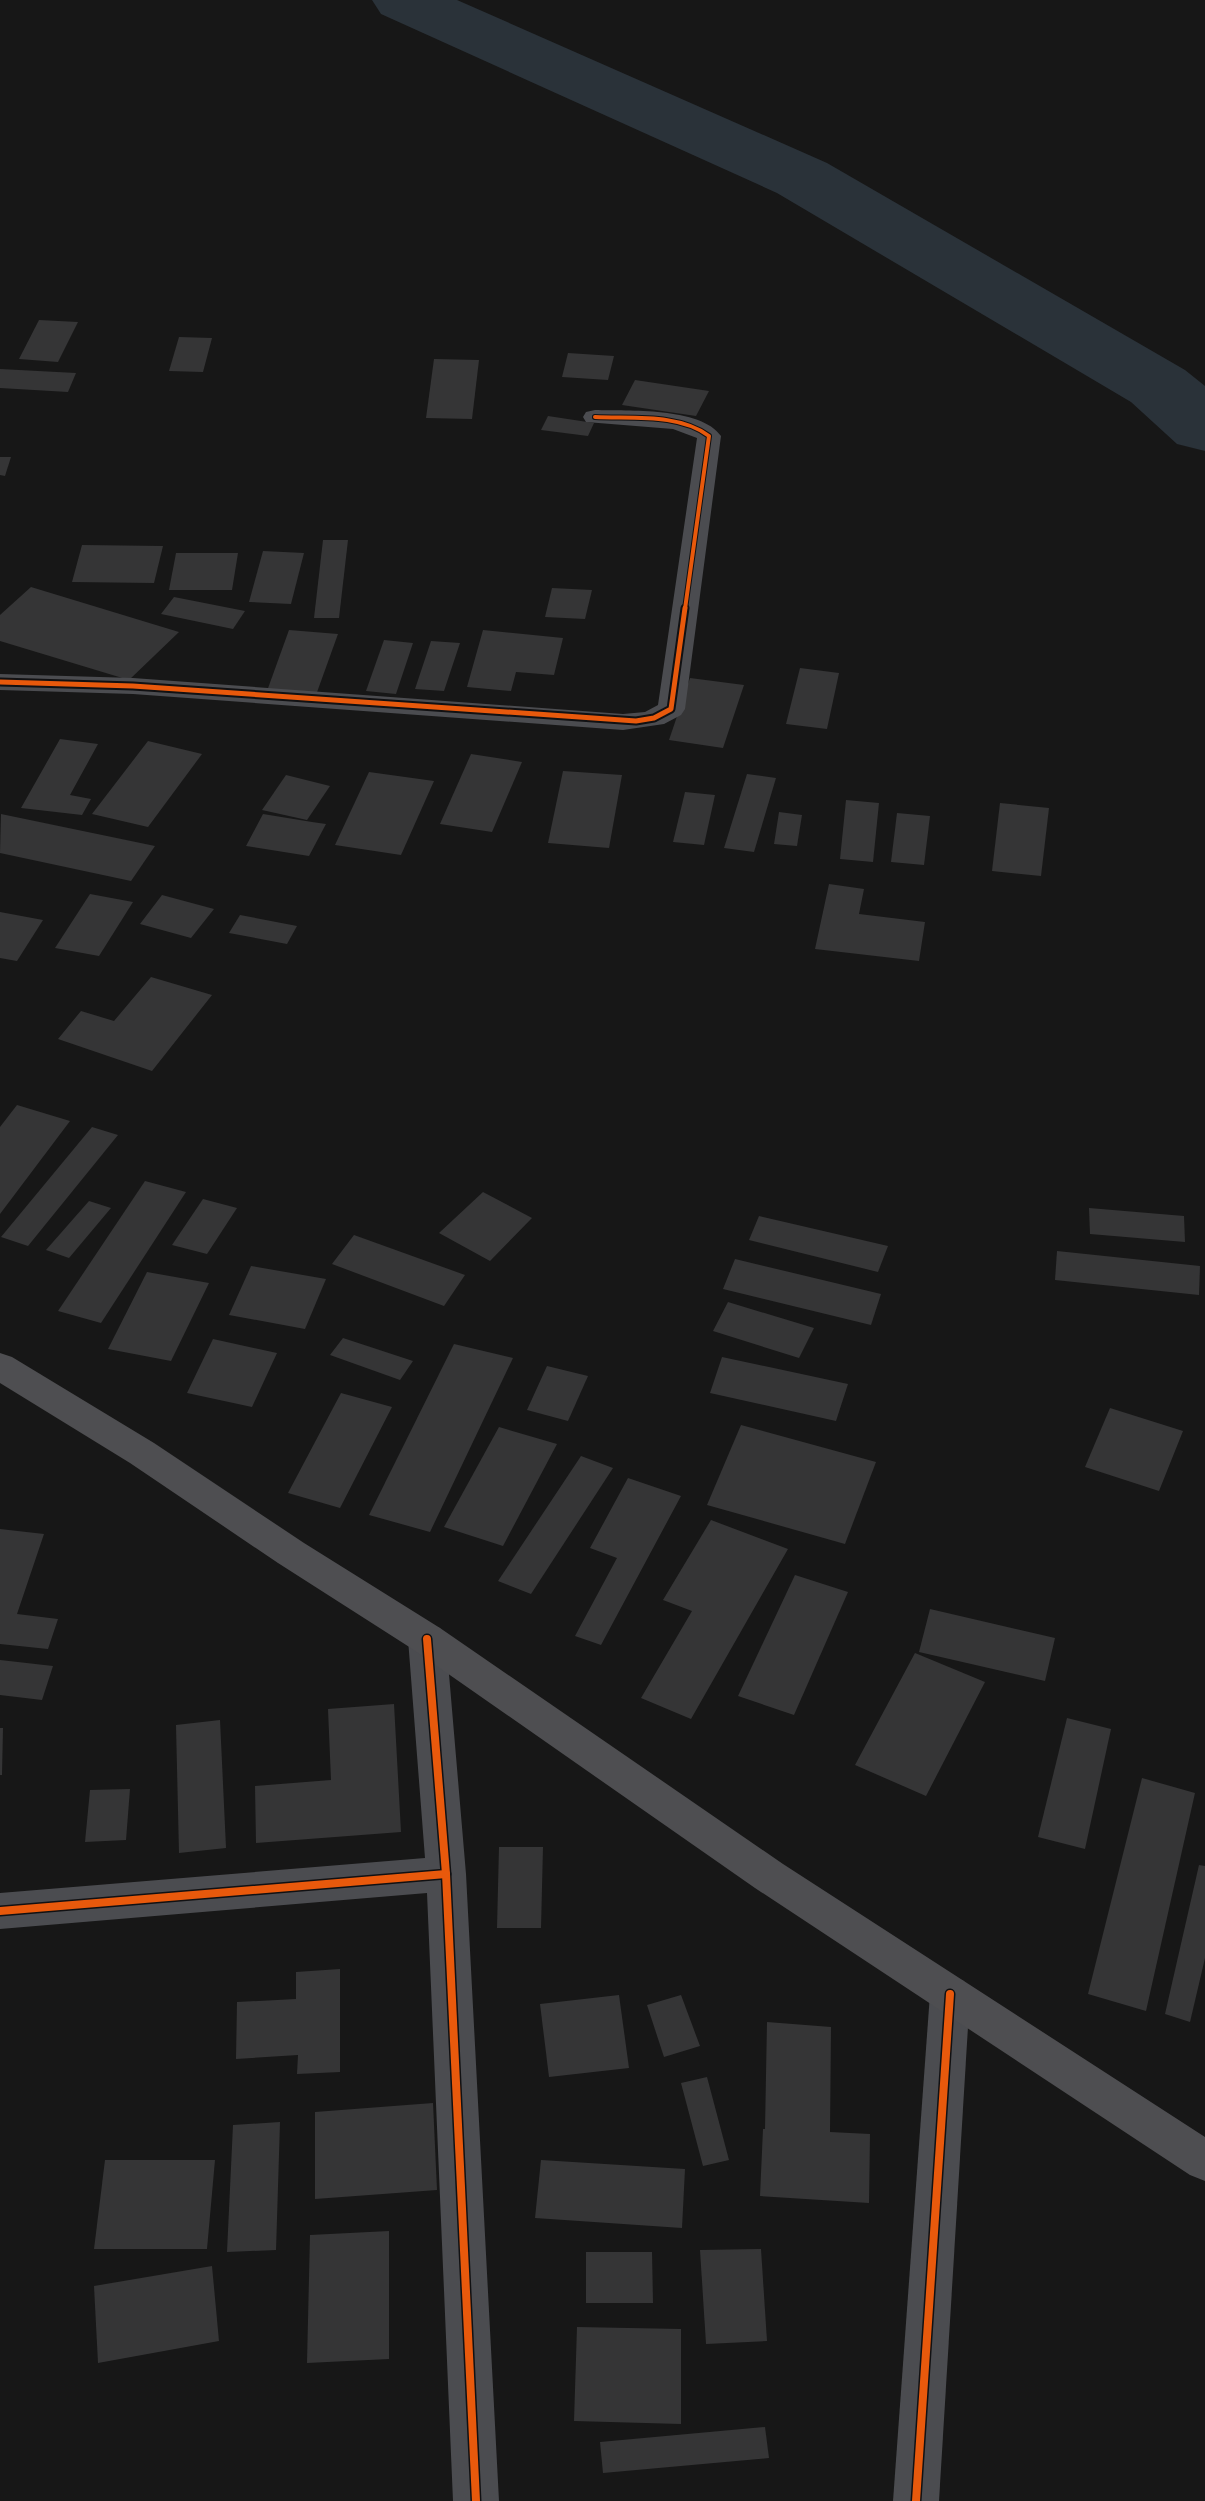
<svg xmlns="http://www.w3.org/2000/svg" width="1205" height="2501" viewBox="0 0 1205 2501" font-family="Raleway,sans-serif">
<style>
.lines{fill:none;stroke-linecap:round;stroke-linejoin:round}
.river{fill:#2a3239;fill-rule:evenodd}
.building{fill:#353536}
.street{fill:#4b4c50;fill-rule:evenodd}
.highway{fill:#4e4e51;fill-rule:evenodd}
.cycleway-far2-casing{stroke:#111113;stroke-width:6}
.cycleway-far1-casing{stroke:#111113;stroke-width:9}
.cycleway-casing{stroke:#111113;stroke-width:11}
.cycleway-far2{stroke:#e8590c;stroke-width:4}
.cycleway-far1{stroke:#e8590c;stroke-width:5}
.cycleway{stroke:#e8590c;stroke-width:8}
</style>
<rect width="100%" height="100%" fill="#171717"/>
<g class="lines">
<path class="river" d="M372,0H457L827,163L1185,370L1205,386V451L1177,444L1131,402L777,193L381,14Z"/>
</g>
<g class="building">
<path d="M39,320L78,322L58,362L19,359Z"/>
<path d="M179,337L212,338L203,372L169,371Z"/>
<path d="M568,353L614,356L608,380L562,377Z"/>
<path d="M434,359L479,360L472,419L426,418Z"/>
<path d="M0,369L76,373L68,392L0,388Z"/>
<path d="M635,380L709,391L696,416L622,405Z"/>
<path d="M548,416L594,423L588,436L541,430Z"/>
<path d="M0,457H11L5,476L0,475Z"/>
<path d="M323,540H348L339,618H314Z"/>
<path d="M82,545L163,546L154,583L72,582Z"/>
<path d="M263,551L304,553L291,604L249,602Z"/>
<path d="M176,553H238L232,590H169Z"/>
<path d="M31,587L179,632L129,680L0,641V615Z"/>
<path d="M552,588L592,590L585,619L545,617Z"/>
<path d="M174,597L245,611L233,629L161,614Z"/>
<path d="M289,630L338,634L316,695L267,691Z"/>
<path d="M483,630L563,638L554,675L516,672L511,691L467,687Z"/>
<path d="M384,640L413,643L396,694L366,691Z"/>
<path d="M431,641L460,643L444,691L415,689Z"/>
<path d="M800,668L839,673L827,729L786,724Z"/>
<path d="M690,678L744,685L723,748L669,740Z"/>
<path d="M60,739L98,744L70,795L91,799L82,815L21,808Z"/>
<path d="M148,741L202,754L148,827L92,814Z"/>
<path d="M471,754L522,762L492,832L440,824Z"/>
<path d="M563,771L622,775L609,848L548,843Z"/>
<path d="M369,772L434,781L401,855L335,845Z"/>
<path d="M747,774L776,778L754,852L724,848Z"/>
<path d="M286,775L330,786L307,820L262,810Z"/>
<path d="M685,792L715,795L704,845L673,842Z"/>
<path d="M846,800L879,803L873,862L840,859Z"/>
<path d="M1000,803L1049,808L1041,876L992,871Z"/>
<path d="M779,812L802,815L797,846L774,844Z"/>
<path d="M897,813L930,816L924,865L891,862Z"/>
<path d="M1,814L155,846L131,881L0,853Z"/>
<path d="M263,814L312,822L326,824L309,856L246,846Z"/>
<path d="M829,884L864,889L859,914L925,922L919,961L815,949Z"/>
<path d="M90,894L133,902L99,956L55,948Z"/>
<path d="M162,895L214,909L191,938L140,924Z"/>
<path d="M0,912L43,920L17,961L0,958Z"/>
<path d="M240,915L297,926L287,944L229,933Z"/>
<path d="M151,977L212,995L152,1071L58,1039L81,1011L114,1021Z"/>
<path d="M17,1105L70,1121L0,1214V1127Z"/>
<path d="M92,1127L118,1135L28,1246L1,1237Z"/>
<path d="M145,1181L186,1192L101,1323L58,1311Z"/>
<path d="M483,1192L532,1218L490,1261L439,1233Z"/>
<path d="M203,1199L237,1208L207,1254L172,1245Z"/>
<path d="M89,1201L111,1208L69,1258L46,1250Z"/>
<path d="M1089,1208L1184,1216L1185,1242L1090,1234Z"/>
<path d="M759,1216L888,1246L878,1272L749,1240Z"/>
<path d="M354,1235L465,1275L444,1306L332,1264Z"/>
<path d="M1057,1251L1200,1266L1199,1295L1055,1280Z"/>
<path d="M735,1259L881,1294L871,1325L723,1289Z"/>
<path d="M251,1266L326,1279L305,1329L229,1315Z"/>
<path d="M147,1272L209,1283L171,1361L108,1349Z"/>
<path d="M728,1302L814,1328L799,1358L713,1331Z"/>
<path d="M343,1338L413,1361L400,1380L330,1355Z"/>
<path d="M213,1339L277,1353L252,1407L187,1393Z"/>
<path d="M454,1344L513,1358L430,1532L369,1515Z"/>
<path d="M722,1357L848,1384L836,1421L710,1393Z"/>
<path d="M547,1366L588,1376L568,1421L527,1410Z"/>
<path d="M341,1393L392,1407L340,1508L288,1493Z"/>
<path d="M1110,1408L1183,1431L1159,1491L1085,1467Z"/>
<path d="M741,1425L876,1462L845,1544L707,1505Z"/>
<path d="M499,1427L557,1444L503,1546L444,1527Z"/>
<path d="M581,1456L613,1468L531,1594L498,1581Z"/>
<path d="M628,1478L681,1496L601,1645L575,1636L617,1558L590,1548Z"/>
<path d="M711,1520L788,1549L691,1719L641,1698L692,1611L663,1600Z"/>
<path d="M0,1529L44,1534L17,1614L58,1619L48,1649L0,1644Z"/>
<path d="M795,1575L848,1592L794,1715L738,1696Z"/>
<path d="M930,1609L1055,1638L1045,1681L919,1652Z"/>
<path d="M915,1653L985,1682L926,1796L855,1765Z"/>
<path d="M0,1660L53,1666L42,1700L0,1695Z"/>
<path d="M394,1704L401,1832L256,1843L255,1786L331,1780L328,1709Z"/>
<path d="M1067,1718L1111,1729L1085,1849L1038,1837Z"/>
<path d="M220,1720L226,1848L179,1853L176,1725Z"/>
<path d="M0,1728H3L2,1775H0Z"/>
<path d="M1142,1778L1195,1793L1146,2011L1088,1994Z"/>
<path d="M130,1789L126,1840L85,1842L90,1790Z"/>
<path d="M499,1847H543L541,1928H497Z"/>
<path d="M1199,1865L1205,1866V1958L1190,2022L1165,2014Z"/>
<path d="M340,1969V2072L297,2074L298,2055L236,2059L237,2002L296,1999V1972Z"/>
<path d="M619,1995L629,2068L549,2077L540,2004Z"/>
<path d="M681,1995L700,2046L664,2057L647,2005Z"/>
<path d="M767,2022L831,2027L830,2132L870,2134L869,2203L760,2196L763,2129H765Z"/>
<path d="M707,2077L729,2160L703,2166L681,2083Z"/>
<path d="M433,2103L437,2190L315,2199V2112Z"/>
<path d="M280,2122L276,2250L227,2252L233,2125Z"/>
<path d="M105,2160H215L207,2249H94Z"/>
<path d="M541,2160L685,2169L682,2228L535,2218Z"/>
<path d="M389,2231V2359L307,2363L310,2235Z"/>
<path d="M761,2249L767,2341L706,2344L700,2250Z"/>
<path d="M586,2252H652L653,2303H586Z"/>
<path d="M212,2266L219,2341L98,2363L94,2286Z"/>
<path d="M577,2327L681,2329V2424L574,2421Z"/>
<path d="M765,2427L769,2458L603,2473L600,2442Z"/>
</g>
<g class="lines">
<g class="street">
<path d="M595,410C627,411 701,407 721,436L685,709L681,715L664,724L623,730L133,694L0,690V674L133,678L623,714L645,712L658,705L697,438L673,429L586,422L583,417L586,412Z"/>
<path d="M427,1624L440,1628L446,1639L466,1874L499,2501H453L427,1893L0,1929V1893L425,1858L408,1639L414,1628Z"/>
<path d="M950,1975L964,1981L970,1994L939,2501H893L930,1994L936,1981Z"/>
</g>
<path class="highway" d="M0,1353L12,1357L154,1443L304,1543L440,1628L783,1864L1205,2137V2181L1190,2175L755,1888L414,1650L278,1563L130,1463L0,1383Z"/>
<defs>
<path id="cycleway-far2" d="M595,417C631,419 679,413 709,436L685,609"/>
<path id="cycleway-far1" d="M0,682L133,686L636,721L654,718L671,709L685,608"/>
<g id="cycleway">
<path d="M427,1639L446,1874L476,2501"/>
<path d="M0,1911L446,1874"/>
<path d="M916,2501L950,1994"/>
</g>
</defs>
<use href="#cycleway-far2" class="cycleway-far2-casing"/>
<use href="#cycleway-far1" class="cycleway-far1-casing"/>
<use href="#cycleway" class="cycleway-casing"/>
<use href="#cycleway-far2" class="cycleway-far2"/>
<use href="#cycleway-far1" class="cycleway-far1"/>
<use href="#cycleway" class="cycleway"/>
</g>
</svg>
